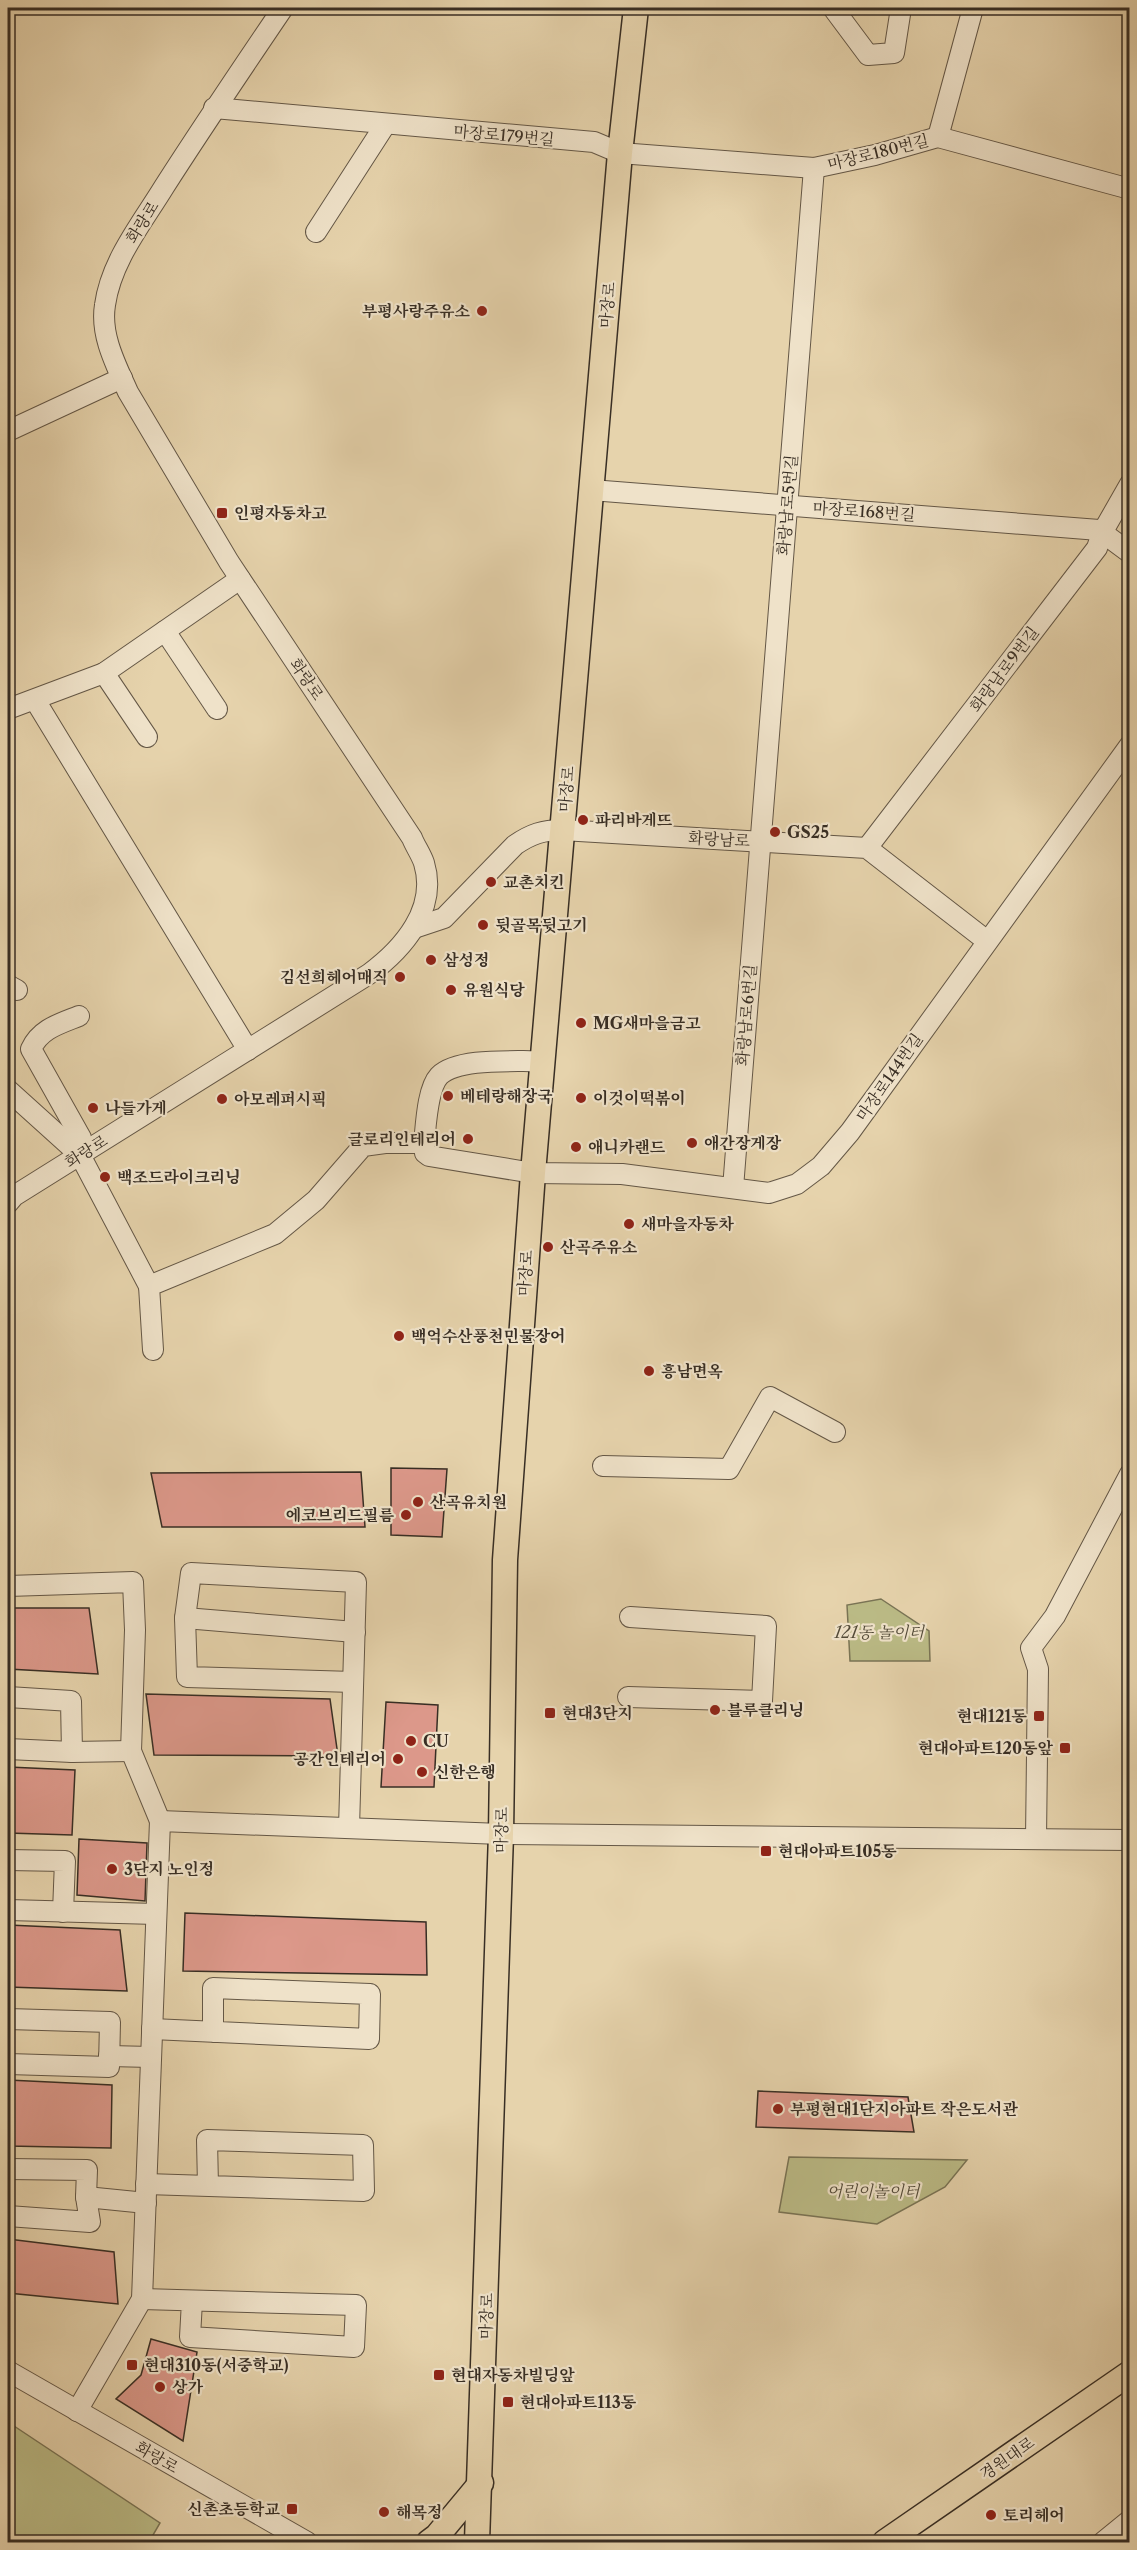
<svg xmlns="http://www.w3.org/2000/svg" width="1137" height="2550" viewBox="0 0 1137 2550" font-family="'Libre Caslon Text','Noto Serif KR',serif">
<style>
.green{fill:#bbbb86;stroke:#7a7455;stroke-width:1.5}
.building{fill:#dc988a;stroke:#382e24;stroke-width:1.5}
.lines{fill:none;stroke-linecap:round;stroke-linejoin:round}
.minor-casing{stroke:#645746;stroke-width:22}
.major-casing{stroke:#382e24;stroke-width:27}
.minor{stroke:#efe2c9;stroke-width:20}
.major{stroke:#e6d3ac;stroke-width:24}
.poi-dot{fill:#8f2418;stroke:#efe2c9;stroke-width:2}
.labels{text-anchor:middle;stroke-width:4.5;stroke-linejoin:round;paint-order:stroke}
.street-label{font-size:16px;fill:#382e24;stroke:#efe2c9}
.poi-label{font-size:16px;font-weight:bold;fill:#382e24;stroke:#efe2c9;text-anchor:start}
.park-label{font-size:16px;font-style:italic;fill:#524a38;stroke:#efe2c9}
</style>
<rect width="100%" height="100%" fill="#e6d3ac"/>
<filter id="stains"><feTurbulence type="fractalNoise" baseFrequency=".00333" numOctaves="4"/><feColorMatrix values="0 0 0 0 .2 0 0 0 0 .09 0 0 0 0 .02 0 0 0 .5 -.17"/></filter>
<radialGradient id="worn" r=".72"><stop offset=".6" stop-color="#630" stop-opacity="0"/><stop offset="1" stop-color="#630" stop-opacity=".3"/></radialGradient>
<g class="green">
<path d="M881,1599L929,1631L930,1661H850L847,1605Z"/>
<path d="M789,2157L967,2160L945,2187L877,2224L779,2212Z"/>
<path d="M8,2422L160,2523L149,2542H8Z"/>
</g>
<g class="building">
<path d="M391,1468L447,1469L442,1537L391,1535Z"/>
<path d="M361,1472L365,1527H162L151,1473Z"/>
<path d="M8,1608H89L98,1674L8,1669Z"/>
<path d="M146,1694L330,1699L338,1756L154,1755Z"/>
<path d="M386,1702L438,1705L434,1787H381Z"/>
<path d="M8,1767L75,1770L72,1835L8,1833Z"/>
<path d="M79,1839L147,1843L145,1901L77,1895Z"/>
<path d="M185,1913L426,1922L427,1975L183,1971Z"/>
<path d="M8,1925L120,1930L127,1991L8,1987Z"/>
<path d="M8,2080L112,2085L111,2148L8,2146Z"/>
<path d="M758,2091L908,2097L914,2132L756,2127Z"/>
<path d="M8,2239L114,2252L118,2304L8,2293Z"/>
<path d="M151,2339L197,2352L183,2441L116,2399L141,2375Z"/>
</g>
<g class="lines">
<defs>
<g id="minor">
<path d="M833,8L868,55L894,53L901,8"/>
<path d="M214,108L594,142L620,153L814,168L875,155L938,137L1130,189"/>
<path d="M938,137L973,8"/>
<path d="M316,232L385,125"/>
<path d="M8,431L122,378"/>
<path d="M591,490L1099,530L1130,553"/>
<path d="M165,631L217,709"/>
<path d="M104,673L147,737"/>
<path d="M35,700L248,1050"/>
<path d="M8,709L104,673L240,579"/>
<path d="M867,848L1097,548L1102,533L1130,484"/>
<path d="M414,928L444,918L515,845C531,834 543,830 562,830L867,848L987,941"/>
<path d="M8,985L17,990"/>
<path d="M79,1016C59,1024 40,1029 31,1049L81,1138L80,1155L149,1286"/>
<path d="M8,1090L80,1155"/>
<path d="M424,1143L425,1153L429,1156L533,1173L622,1174L769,1193L797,1184L821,1166L850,1132L1130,745"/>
<path d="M733,1188L814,168"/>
<path d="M8,1203L14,1196L369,974C403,949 438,909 424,863C421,854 415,846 412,838L229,562L128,392C116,365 100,335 105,305C111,261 142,223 164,187C203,126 243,67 283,8"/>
<path d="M153,1350L149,1286L275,1234L316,1200L363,1146L385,1143H424C426,1126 427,1089 439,1076C458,1057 516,1062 542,1061"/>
<path d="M603,1466L729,1469L770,1397L835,1432"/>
<path d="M8,1586L133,1582L135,1630L131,1751L160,1821"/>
<path d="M185,1618L355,1632"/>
<path d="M8,1697L71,1701L72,1752L8,1749"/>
<path d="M628,1697L762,1701L766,1626L630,1617"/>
<path d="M72,1752L131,1751"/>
<path d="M349,1828L356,1582L191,1573L185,1618L187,1677L353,1682"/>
<path d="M1036,1839L1038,1669L1031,1648L1055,1616L1130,1474"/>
<path d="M8,1860L65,1861L63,1912"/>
<path d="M8,1910L156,1914"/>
<path d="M8,2019L110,2022L109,2067L8,2064"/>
<path d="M152,2029L369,2039L370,1994L213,1988V2032"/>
<path d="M109,2056L151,2057"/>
<path d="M8,2169L87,2170L86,2197L90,2222L8,2216"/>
<path d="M146,2184L364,2191L363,2145L207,2140L208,2186"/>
<path d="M86,2197L146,2203"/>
<path d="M142,2299L356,2305L354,2347L190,2337L192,2301"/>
<path d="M8,2371L307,2542"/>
<path d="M77,2411L142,2299L160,1821L501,1834L1130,1840"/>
<path d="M1103,2542L1130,2520"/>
</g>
<g id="major">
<path d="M429,2542L437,2536L481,2483"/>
<path d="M477,2542L501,1834L505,1560L533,1173L620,153L636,8"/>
<path d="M885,2542L1130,2373"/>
</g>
</defs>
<use href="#minor" class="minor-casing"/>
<use href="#major" class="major-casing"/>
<use href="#minor" class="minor"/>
<use href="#major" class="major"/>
</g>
<g class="poi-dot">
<circle cx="482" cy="311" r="6"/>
<rect x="216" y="507" width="12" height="12" rx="3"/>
<circle cx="583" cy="820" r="6"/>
<circle cx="775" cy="832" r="6"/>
<circle cx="491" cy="882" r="6"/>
<circle cx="483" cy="925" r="6"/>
<circle cx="431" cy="960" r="6"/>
<circle cx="400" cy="977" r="6"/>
<circle cx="451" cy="990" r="6"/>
<circle cx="581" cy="1023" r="6"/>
<circle cx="448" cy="1096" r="6"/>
<circle cx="581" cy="1098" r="6"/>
<circle cx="222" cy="1099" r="6"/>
<circle cx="93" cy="1108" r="6"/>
<circle cx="468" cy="1139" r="6"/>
<circle cx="692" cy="1143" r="6"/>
<circle cx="576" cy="1147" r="6"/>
<circle cx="105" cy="1177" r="6"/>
<circle cx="629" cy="1224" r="6"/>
<circle cx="548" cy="1247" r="6"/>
<circle cx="399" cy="1336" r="6"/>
<circle cx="649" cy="1371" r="6"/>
<circle cx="418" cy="1502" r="6"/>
<circle cx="406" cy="1515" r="6"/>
<circle cx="715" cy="1710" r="6"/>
<rect x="544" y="1707" width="12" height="12" rx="3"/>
<rect x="1033" y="1710" width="12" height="12" rx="3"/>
<circle cx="411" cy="1741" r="6"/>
<rect x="1059" y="1742" width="12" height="12" rx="3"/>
<circle cx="398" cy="1759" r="6"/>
<circle cx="422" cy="1772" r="6"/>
<rect x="760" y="1845" width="12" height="12" rx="3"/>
<circle cx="112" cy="1869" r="6"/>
<circle cx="778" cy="2109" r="6"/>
<rect x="126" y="2359" width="12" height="12" rx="3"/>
<rect x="433" y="2369" width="12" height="12" rx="3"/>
<circle cx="160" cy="2387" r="6"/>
<rect x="502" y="2396" width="12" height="12" rx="3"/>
<rect x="286" y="2503" width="12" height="12" rx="3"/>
<circle cx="384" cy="2512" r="6"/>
<circle cx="991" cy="2515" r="6"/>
</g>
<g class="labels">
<g class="street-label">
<text transform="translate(504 135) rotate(5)" y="6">마장로179번길</text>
<text transform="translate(878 152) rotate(-14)" y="6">마장로180번길</text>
<text transform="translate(142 222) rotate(-58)" y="6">화랑로</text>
<text transform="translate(607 305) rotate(-85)" y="6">마장로</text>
<text transform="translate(787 505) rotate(-85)" y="6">화랑남로5번길</text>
<text transform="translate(864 511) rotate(4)" y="6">마장로168번길</text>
<text transform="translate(1004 669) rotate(-53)" y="6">화랑남로9번길</text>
<text transform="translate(307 679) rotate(56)" y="6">화랑로</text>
<text transform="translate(566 789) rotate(-85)" y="6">마장로</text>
<text transform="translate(719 839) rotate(3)" y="6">화랑남로</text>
<text transform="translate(746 1015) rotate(-85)" y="6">화랑남로6번길</text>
<text transform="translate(889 1077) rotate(-55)" y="6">마장로144번길</text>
<text transform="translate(86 1151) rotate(-32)" y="6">화랑로</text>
<text transform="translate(525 1273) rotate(-86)" y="6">마장로</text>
<text transform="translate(501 1830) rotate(-89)" y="6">마장로</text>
<text transform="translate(486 2316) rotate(-88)" y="6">마장로</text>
<text transform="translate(157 2457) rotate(30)" y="6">화랑로</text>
<text transform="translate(1007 2458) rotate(-35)" y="6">경원대로</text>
</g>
<g class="poi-label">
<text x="470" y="317" text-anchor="end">부평사랑주유소</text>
<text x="234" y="519">인평자동차고</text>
<text x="595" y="826">파리바게뜨</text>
<text x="787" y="838">GS25</text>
<text x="503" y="888">교촌치킨</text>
<text x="495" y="931">뒷골목뒷고기</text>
<text x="443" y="966">삼성정</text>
<text x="388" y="983" text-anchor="end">김선희헤어매직</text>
<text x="463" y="996">유원식당</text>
<text x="593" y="1029">MG새마을금고</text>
<text x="460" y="1102">베테랑해장국</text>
<text x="593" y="1104">이것이떡볶이</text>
<text x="234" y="1105">아모레퍼시픽</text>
<text x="105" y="1114">나들가게</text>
<text x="456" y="1145" text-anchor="end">글로리인테리어</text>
<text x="704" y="1149">애간장게장</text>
<text x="588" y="1153">애니카랜드</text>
<text x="117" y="1183">백조드라이크리닝</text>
<text x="641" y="1230">새마을자동차</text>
<text x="560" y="1253">산곡주유소</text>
<text x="411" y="1342">백억수산풍천민물장어</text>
<text x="661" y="1377">흥남면옥</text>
<text x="430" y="1508">산곡유치원</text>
<text x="394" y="1521" text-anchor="end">에코브리드필름</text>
<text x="727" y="1716">블루클리닝</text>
<text x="562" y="1719">현대3단지</text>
<text x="1027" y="1722" text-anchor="end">현대121동</text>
<text x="423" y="1747">CU</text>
<text x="1053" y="1754" text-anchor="end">현대아파트120동앞</text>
<text x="386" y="1765" text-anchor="end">공간인테리어</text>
<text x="434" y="1778">신한은행</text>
<text x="778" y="1857">현대아파트105동</text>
<text x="124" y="1875">3단지 노인정</text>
<text x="790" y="2115">부평현대1단지아파트 작은도서관</text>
<text x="144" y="2371">현대310동(서중학교)</text>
<text x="451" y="2381">현대자동차빌딩앞</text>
<text x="172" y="2393">상가</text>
<text x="520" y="2408">현대아파트113동</text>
<text x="280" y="2515" text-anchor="end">신촌초등학교</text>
<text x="396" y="2518">해목정</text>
<text x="1003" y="2521">토리헤어</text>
</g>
<g class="park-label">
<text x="879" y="1638">121동 놀이터</text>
<text x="873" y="2197">어린이놀이터</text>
</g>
</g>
<rect width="1137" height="2550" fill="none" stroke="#e6d3ac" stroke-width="30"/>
<rect x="9" y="9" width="1119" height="2532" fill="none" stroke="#382e24" stroke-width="3"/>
<rect x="15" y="15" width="1107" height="2520" fill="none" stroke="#382e24" stroke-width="1.5"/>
<rect width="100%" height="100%" filter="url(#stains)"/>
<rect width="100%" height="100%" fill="url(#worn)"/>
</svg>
